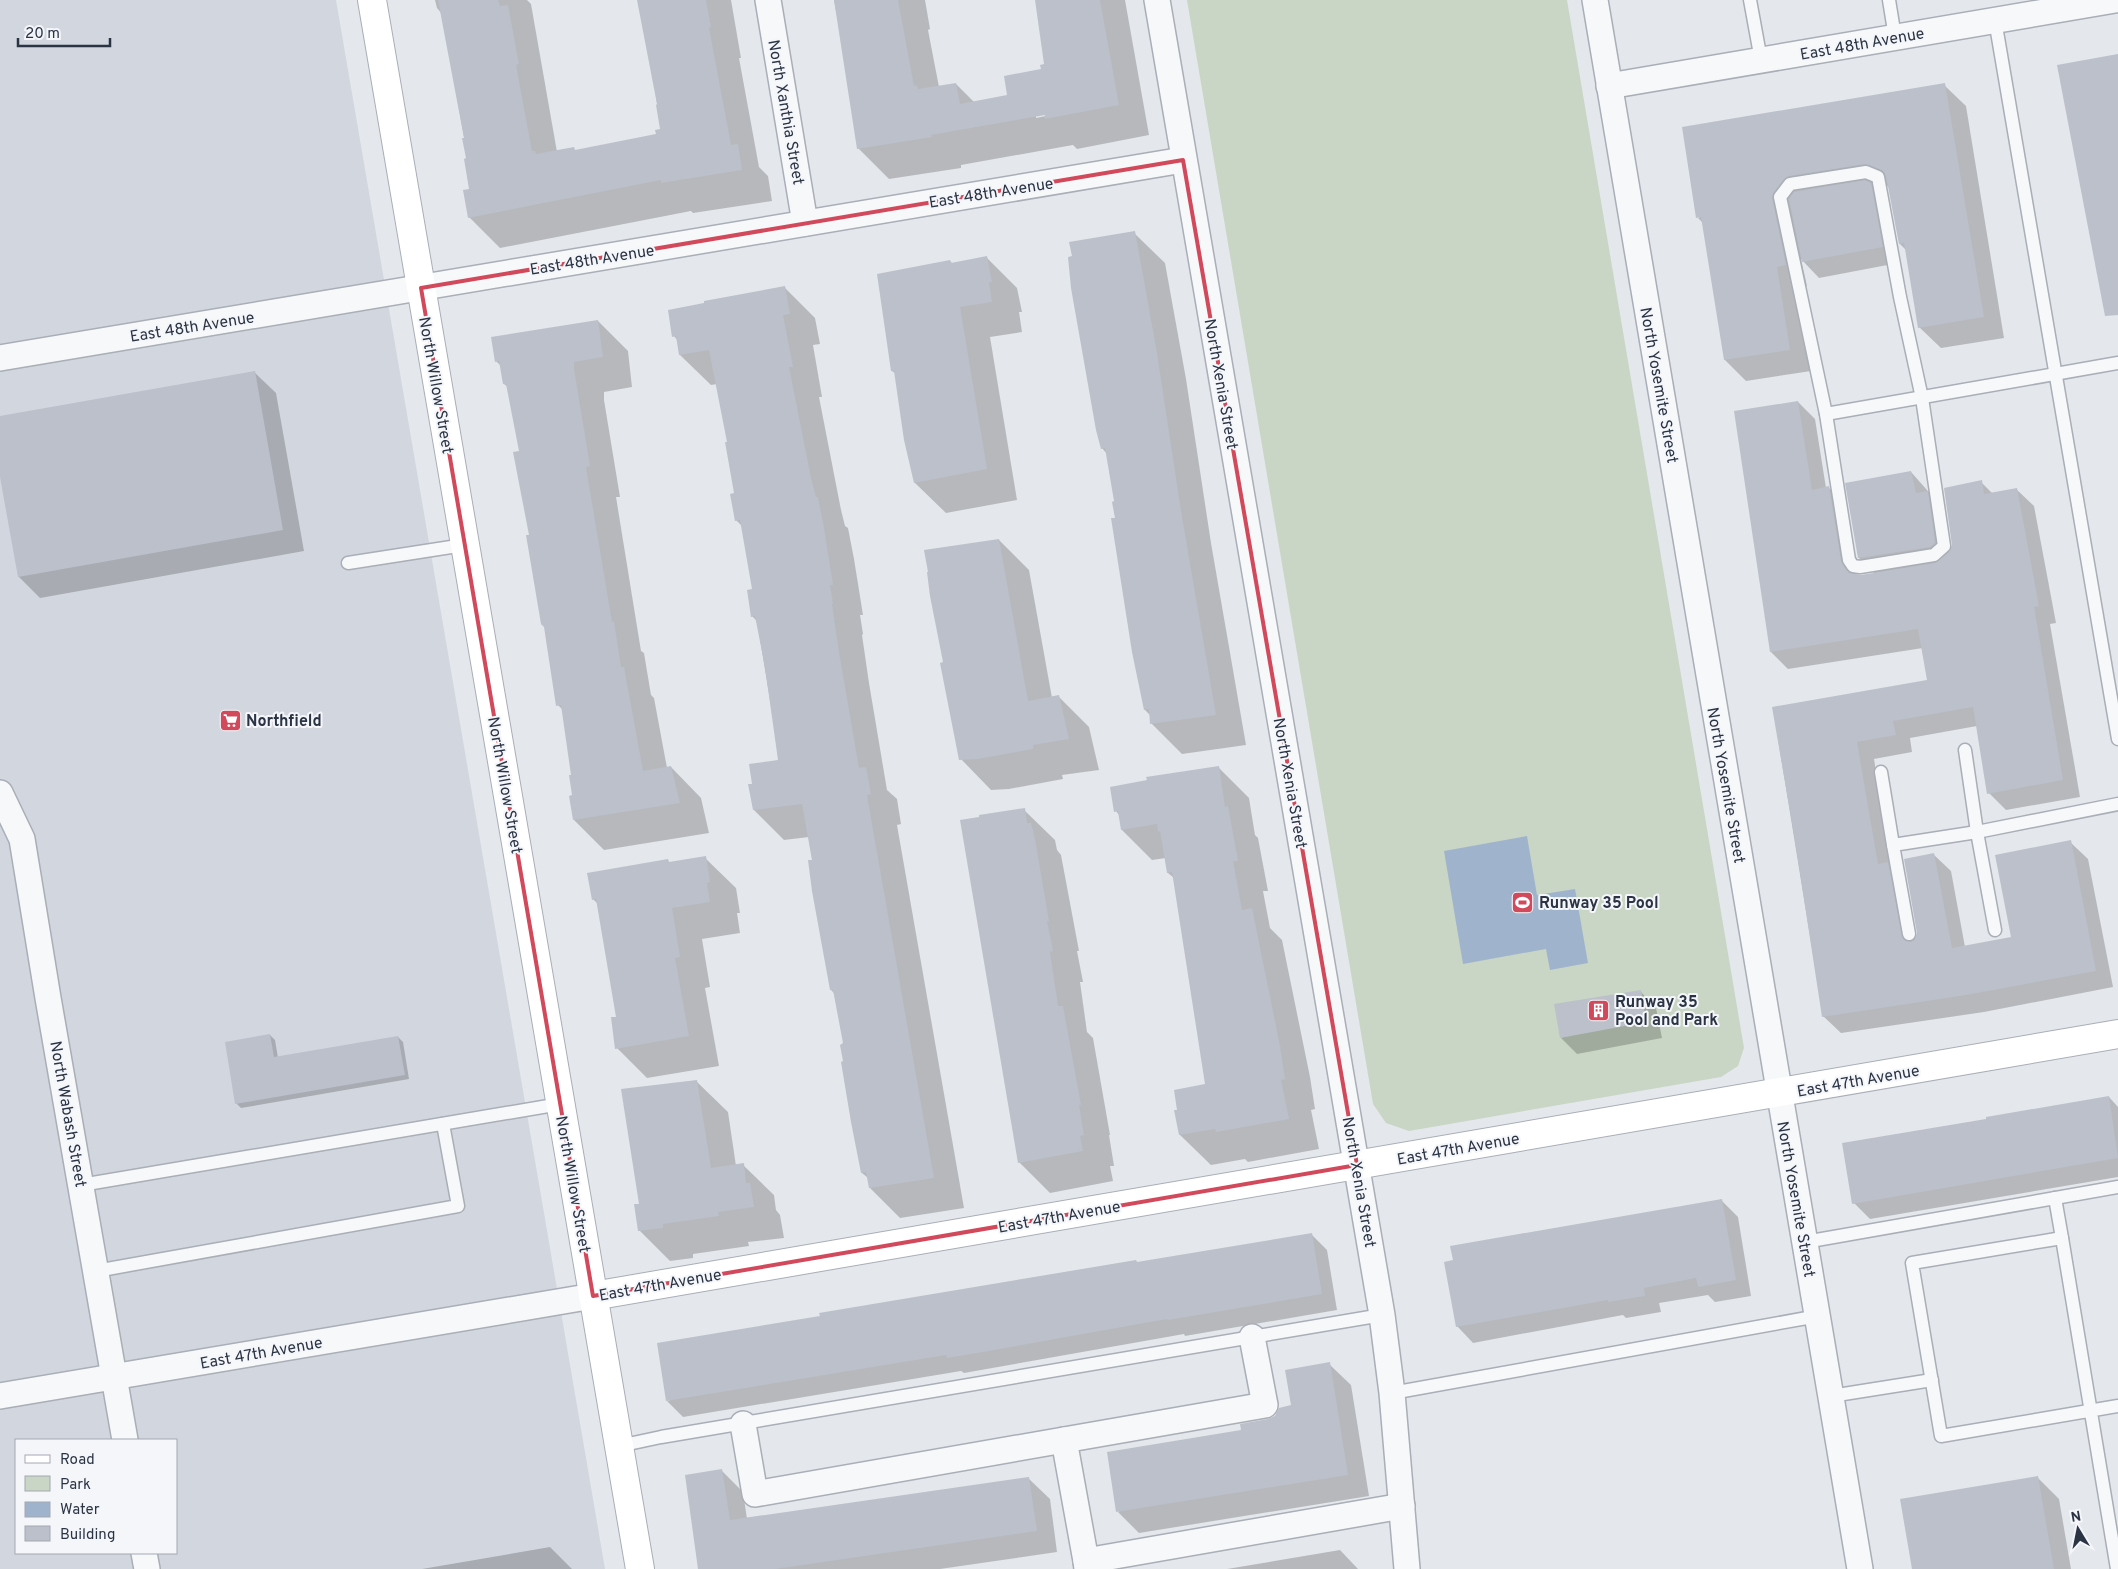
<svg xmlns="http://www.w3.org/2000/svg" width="2118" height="1569" viewBox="0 0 2118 1569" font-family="Overpass,sans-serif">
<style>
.built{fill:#d2d6de;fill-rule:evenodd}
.green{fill:#c9d6c5}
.water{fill:#9fb4cc}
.shadow{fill:#0003;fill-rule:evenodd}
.building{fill:#bbc0ca}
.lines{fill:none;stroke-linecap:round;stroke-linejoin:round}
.lane-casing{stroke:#a9aeb7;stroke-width:15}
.street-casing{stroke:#a9aeb7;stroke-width:28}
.secondary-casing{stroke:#a9aeb7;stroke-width:30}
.lane{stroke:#f7f8fa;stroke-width:12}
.street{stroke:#f7f8fa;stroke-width:25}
.secondary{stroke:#fff;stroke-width:28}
.marked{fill:none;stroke:#d1495b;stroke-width:4;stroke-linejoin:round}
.labels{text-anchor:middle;stroke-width:4;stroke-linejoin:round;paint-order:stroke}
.street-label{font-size:16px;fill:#2b3445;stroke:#f4f6f9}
.poi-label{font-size:16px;font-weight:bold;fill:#2b3445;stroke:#f4f6f9;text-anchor:start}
</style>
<rect width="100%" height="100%" fill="#e4e7ec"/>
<path class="built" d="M0,0H336L605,1569H0ZM16,1440H176V1553H16Z"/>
<path class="green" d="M1187,0H1567L1744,1048L1738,1066L1721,1077L1409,1131L1386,1123L1373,1104Z"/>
<path class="water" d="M1527,836L1537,895L1575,889L1588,963L1550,970L1546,949L1463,964L1444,851Z"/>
<g class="shadow">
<path d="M435,0H527L531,4L557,152L576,151L658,135L661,130L648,43L639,0H731L741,58H739L759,167L768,176L772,201L693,213L691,211L500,248L469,217L470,190L468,159L442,14L437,8Z"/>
<path d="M834,0H925L930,29L928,30L939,87L956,84L974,102L1009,96L1042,70L1046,65L1036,0H1125L1149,135L1077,149L1073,145L961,165V168L889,179L858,148L848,74ZM1051,113V115L1036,118V115Z"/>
<path d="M1944,85L1966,106L2004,338L1941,348L1919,327L1907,251L1900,244L1889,186L1874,188L1898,263L1819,278L1801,259L1807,286L1797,288L1811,371L1746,381L1725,360L1703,223L1698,218Z"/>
<path d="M1134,233L1165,263L1186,379L1211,543L1246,745L1182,754L1152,724L1151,716L1145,710L1116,519V502L1107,454L1102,448Z"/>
<path d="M987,258L1017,288L1022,312H1019L1022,332L990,337L1017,500L946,513L915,483L896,374L892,371L950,261L953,264Z"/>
<path d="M784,287L815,318L820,344L813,345L822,397H819L841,510L845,526L848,528L854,559L863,615H860L863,634L862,635L869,683L887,790L897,799L901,824L897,825L964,1208L900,1218L870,1188L868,1178L862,1173L845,1062V1044L834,993L831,990L809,837L784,840L754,810L753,785L780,761L757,621L752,616L753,590L743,527L736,520V494L729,443L717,384L711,385L680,355L678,341L674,336Z"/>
<path d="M598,321L628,351L632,387L604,392V400L620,497H616L641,651L644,653L651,695L654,698L667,768L671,767L701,798L709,833L604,850L574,820L570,797L574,796L572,776L563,710L558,705L531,536L520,452L508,387L504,384L501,366L496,361Z"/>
<path d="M254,372L276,393L304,551L40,598L19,577L0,470V417Z"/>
<path d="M1798,402L1815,419L1826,488H1829L1846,505L1857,576L1875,574L1859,558L1847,484L1911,472L1943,508L1950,554L1981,482L1993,494L2016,489L2034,506L2056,623L2050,624L2080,797L2006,810L1989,793L1977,726L1910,738L1912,752L1874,759L1892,868L1904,880L1916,940L1933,854L1951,871L1965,947L2013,938L2070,842L2088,859L2113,987L1984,1012L1841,1033L1823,1016L1773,708L1928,681L1923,648L1788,669L1771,652Z"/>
<path d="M999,540L1029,570L1052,698L1058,696L1089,727L1099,770L1062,775L1063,779L1009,789L991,790L961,759L945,663Z"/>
<path d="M1219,768L1249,798L1255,835L1258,838L1268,891H1263L1270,928L1282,940L1310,1077L1315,1109L1311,1110L1319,1149L1248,1162L1245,1159L1211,1165L1180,1135L1176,1111L1206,1085L1174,878L1168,873L1166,858L1152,860L1122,830L1119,815L1116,811Z"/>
<path d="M1024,810L1055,840L1057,850L1061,855L1079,951H1077L1083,982H1080L1087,1032L1093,1038L1110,1135H1109L1114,1166H1110L1113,1181L1050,1193L1019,1162Z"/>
<path d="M705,858L736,888L740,913H737L740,933L702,939L710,987L705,988L719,1066L647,1078L617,1048L618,1018L598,904L593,899L668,861L670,863Z"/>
<path d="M1640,991L1656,1008L1662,1038L1577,1054L1561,1038Z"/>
<path d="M270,1035L275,1040L278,1058L398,1037L403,1042L409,1079L241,1108L236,1103Z"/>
<path d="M697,1082L728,1112L736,1166L743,1165L774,1195L776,1210L780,1215L784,1238L748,1242L749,1246L693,1254V1258L670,1261L639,1230L640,1205Z"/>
<path d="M2109,1097L2118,1107V1177L1870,1219L1854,1203Z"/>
<path d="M1722,1201L1738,1217L1751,1296L1715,1302L1708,1295L1659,1303L1661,1312L1626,1318L1623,1315L1473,1343L1457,1326Z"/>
<path d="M1311,1234L1327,1250L1337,1310L1185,1336L1184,1334L964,1373L961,1371L683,1417L667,1401L1136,1261L1138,1263Z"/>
<path d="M1329,1364L1351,1385L1369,1496L1139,1533L1118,1512L1242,1431L1268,1420L1293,1406Z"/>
<path d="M722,1471L743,1492L747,1519L1028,1478L1050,1499L1057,1552L940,1569H700Z"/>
<path d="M2038,1478L2059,1499L2071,1569H1914Z"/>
<path d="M550,1547L572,1569H422Z"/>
<path d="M1340,1550L1358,1569H1227Z"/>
</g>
<g class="building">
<path d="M438,0H498L500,6L508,5L519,64L516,65L532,151H535L536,154L574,147L575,150L656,134L655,130L660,129L656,105L657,104L637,0H706L711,27L709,28L731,145L738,144L742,170L661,183V180L468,218L463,190L469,189L464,159L466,158L462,138H464Z"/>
<path d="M834,0H898L914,86L917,85L918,89L956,83L960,104L1007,95L1004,76L1041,69L1040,65L1044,64L1035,0H1100L1119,105L1045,119V115L931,135L932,137L857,149Z"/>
<path d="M2118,54V315L2105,316L2057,65Z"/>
<path d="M1945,83L1984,317L1918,328L1904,243L1899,244L1886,176L1882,170L1865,164L1789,176L1784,179L1774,192L1772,198L1786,265L1777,267L1790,350L1724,360L1701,217L1696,218L1682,127Z"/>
<path d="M1865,180L1871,183L1883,247L1802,262L1789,199L1794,192Z"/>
<path d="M1135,231L1156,347L1181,511L1216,715L1150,724L1149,709L1144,710L1132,652L1111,518H1115L1112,502L1114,501L1105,448L1101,449L1096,430L1071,288L1068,257L1072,256L1069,242Z"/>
<path d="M987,256L992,282H989L992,302L960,307L987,469L914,483L904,440L894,371H891L877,274L950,260L951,263Z"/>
<path d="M785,286L790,314L783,315L793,367H789L811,478L816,497H818L824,528L833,585H830L833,604H832L839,652L859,768L866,767L871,794L867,795L934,1178L869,1188L866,1172L861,1173L851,1122L841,1062L843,1061L840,1045L843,1043L833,990H830L812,891L808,860H812L802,804L753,810L748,784H752L749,764L778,760L765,667L755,616L751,617L747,590L752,589L740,520L735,521L730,494L734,493L725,442H727L709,350L679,355L676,336L672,337L668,310L704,303V301Z"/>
<path d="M598,320L603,357L574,362V369L590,466L586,467L612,622L614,621L621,667H624L643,771L671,766L680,803L573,820L569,796L572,795L569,775H571L561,705L556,706L544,627L541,624L526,535H529L513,452L519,451L506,384H503L499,361L495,362L491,337Z"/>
<path d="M255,371L283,530L18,577L0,477V416Z"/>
<path d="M1798,401L1812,490L1829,486L1841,561L1849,573L1861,575L1935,563L1949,552L1952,545L1944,488L1982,480L1984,494L2017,488L2039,606L2034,607L2063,780L1987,794L1973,707L1893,721L1896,735L1857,742L1878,864L1888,862L1903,939L1911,942L1915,940L1917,933L1904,859L1934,853L1952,948L2011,937L1995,855L2071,840L2096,971L1966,995L1822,1017L1795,840L1772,707L1927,680L1918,629L1770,652L1734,411Z"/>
<path d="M1911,471L1916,493L1928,491L1935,543L1930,547L1858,558L1845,483Z"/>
<path d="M999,539L1028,701L1059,695L1069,739L1033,745V749L978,759L959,760L940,663L943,662L930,596L927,572H928L924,550Z"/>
<path d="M1219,766L1225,807L1228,806L1238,861H1233L1242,910L1252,908L1280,1046L1285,1079L1281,1080L1289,1119L1216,1132L1215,1129L1179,1135L1174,1110H1177L1174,1090L1205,1084L1172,872L1167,873L1160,831L1158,832L1157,824L1121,830L1118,811L1114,812L1110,787L1147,780L1146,777Z"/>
<path d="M1025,808L1027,823H1031L1035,839L1049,921H1047L1053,951L1050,952L1058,1006H1063L1081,1105H1079L1084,1135L1080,1136L1083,1151L1018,1163L960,820L979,817V815Z"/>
<path d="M706,856L710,882L707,883L710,902L672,908L680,957L675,958L689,1036L615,1049L611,1017H616L596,899L592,900L587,873L668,859L669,862Z"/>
<path d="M1641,990L1646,1022L1560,1038L1554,1004Z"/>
<path d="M270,1034L274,1057L398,1036L405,1075L235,1104L225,1042Z"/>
<path d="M697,1080L711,1168L744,1163L746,1183H750L754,1207L718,1212L719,1216L663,1224V1228L638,1231L634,1204H639L621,1089Z"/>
<path d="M2109,1096L2118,1158L1852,1204L1842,1143L1986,1119V1117Z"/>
<path d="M1722,1199L1736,1280L1698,1287L1696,1278L1644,1288L1645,1296L1608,1302V1300L1456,1327L1444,1262L1453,1260L1450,1246Z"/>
<path d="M1312,1233L1322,1294L1168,1320L1167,1319L983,1352L947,1358L946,1355L666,1401L657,1343L820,1316L819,1313L1136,1260L1137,1262Z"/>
<path d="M1330,1362L1348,1475L1116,1512L1107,1452L1241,1430L1240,1424L1268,1419L1275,1416L1279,1408L1291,1405L1285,1370Z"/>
<path d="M722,1469L730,1520L1029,1477L1037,1531L775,1569H698L685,1475Z"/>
<path d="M2038,1476L2054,1569H1912L1900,1499Z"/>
</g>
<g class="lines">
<defs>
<g id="lane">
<path d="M1750,0L1761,60"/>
<path d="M1889,0L1895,37"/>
<path d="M1995,20L2118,739"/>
<path d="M1866,172L1878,177L1900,297L1922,398L1944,546L1934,555L1860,567L1853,566L1849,560L1826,414L1780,197L1790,184Z"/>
<path d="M1826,414L2118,363"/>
<path d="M348,563L464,545"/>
<path d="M1965,750L1977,832L1995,930"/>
<path d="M1881,772L1893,845"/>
<path d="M1909,934L1893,845L1977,832L2118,804"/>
<path d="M81,1185L560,1104"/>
<path d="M2055,1198L2062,1238"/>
<path d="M1805,1242L2118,1187"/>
<path d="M96,1271L458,1206L443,1124"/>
<path d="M1392,1393L1818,1316"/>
<path d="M1831,1396L1932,1380"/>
<path d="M619,1446L661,1437L1382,1315"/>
<path d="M2117,1569L2062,1238L1912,1263L1941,1436L2118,1406"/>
</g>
<g id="street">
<path d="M768,0L805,223"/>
<path d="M1157,0L1382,1315L1392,1393L1407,1569"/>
<path d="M1595,0L1860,1569"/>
<path d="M1609,86L2115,0"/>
<path d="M0,358L1183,160"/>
<path d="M0,793L22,839L48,998L125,1440"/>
<path d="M0,1396L593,1296"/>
<path d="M743,1424L755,1494L1064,1440"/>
<path d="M144,1553L147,1569"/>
<path d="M1086,1561L1064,1440L1265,1405L1252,1337"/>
<path d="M1087,1569L1086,1561L1402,1506"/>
</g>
<g id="secondary">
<path d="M372,0L640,1569"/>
<path d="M593,1296L2118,1034"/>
</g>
</defs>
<use href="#lane" class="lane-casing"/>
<use href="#street" class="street-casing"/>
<use href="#secondary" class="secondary-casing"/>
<use href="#lane" class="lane"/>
<use href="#street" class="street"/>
<use href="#secondary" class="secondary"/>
</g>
<path class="marked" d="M1183,160L1357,1165L593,1296L421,288Z"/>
<defs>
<symbol id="supermarket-square" viewBox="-11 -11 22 22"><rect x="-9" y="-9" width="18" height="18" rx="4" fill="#d1495b" stroke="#f4f6f9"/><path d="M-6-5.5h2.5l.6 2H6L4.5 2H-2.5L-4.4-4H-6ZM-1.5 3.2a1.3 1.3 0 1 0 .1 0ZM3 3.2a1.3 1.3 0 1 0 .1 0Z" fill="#fff"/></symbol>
<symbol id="stadium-square" viewBox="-11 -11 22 22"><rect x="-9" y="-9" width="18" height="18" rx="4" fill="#d1495b" stroke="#f4f6f9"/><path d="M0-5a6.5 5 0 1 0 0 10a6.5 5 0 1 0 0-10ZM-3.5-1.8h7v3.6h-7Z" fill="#fff"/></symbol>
<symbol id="building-square" viewBox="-11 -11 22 22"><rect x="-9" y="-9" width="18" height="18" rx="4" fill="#d1495b" stroke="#f4f6f9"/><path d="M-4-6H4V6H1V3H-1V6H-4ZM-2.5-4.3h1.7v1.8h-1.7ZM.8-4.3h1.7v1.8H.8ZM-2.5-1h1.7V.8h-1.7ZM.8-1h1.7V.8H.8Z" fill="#fff"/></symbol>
</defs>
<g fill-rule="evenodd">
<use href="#supermarket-square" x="218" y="708" width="25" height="25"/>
<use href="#stadium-square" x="1510" y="890" width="25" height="25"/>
<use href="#building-square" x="1586" y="998" width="25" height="25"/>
</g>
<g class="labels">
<g class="street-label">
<text transform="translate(1862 43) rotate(-10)" y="6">East 48th Avenue</text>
<text transform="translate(787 112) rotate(80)" y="6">North Xanthia Street</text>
<text transform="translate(991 192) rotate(-9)" y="6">East 48th Avenue</text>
<text transform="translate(592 259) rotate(-9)" y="6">East 48th Avenue</text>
<text transform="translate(192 326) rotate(-9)" y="6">East 48th Avenue</text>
<text transform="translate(1222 384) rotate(80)" y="6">North Xenia Street</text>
<text transform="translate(437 385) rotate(80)" y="6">North Willow Street</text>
<text transform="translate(1660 385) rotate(80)" y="6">North Yosemite Street</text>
<text transform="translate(1291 783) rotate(80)" y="6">North Xenia Street</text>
<text transform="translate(506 785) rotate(80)" y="6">North Willow Street</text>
<text transform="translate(1727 785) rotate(80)" y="6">North Yosemite Street</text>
<text transform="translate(1858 1080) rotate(-10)" y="6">East 47th Avenue</text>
<text transform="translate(69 1114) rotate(80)" y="6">North Wabash Street</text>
<text transform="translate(1458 1148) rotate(-10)" y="6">East 47th Avenue</text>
<text transform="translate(1360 1182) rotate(80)" y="6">North Xenia Street</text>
<text transform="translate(574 1184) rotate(80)" y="6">North Willow Street</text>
<text transform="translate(1797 1199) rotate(80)" y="6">North Yosemite Street</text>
<text transform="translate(1059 1216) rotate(-10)" y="6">East 47th Avenue</text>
<text transform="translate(660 1284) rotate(-10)" y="6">East 47th Avenue</text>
<text transform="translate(261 1352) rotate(-10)" y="6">East 47th Avenue</text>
</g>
<g class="poi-label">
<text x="246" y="726">Northfield</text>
<text x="1539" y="908">Runway 35 Pool</text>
<text x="1615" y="1007">Runway 35<tspan x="1615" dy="18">Pool and Park</tspan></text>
</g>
</g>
<rect x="15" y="1439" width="162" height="115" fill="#f4f6f9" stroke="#a4a8b1"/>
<rect x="25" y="1455" width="25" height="8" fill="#ffffff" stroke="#a4a8b1"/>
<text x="60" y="1464" font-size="15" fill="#2b3445">Road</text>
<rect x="25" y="1476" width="25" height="15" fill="#c9d6c5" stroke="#a4a8b1"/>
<text x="60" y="1489" font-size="15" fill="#2b3445">Park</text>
<rect x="25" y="1502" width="25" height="15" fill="#9fb4cc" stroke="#a4a8b1"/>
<text x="60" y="1514" font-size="15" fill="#2b3445">Water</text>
<rect x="25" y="1526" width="25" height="15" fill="#bbc0ca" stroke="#a4a8b1"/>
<text x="60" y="1539" font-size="15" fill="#2b3445">Building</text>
<g transform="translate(2078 1529) rotate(350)" stroke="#f4f6f9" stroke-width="4" paint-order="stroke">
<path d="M0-4L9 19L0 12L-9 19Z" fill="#2b3445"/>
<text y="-8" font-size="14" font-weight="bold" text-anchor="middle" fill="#2b3445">N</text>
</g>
<path d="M18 38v8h92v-8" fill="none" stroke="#2b3445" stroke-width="2.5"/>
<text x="25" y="38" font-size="15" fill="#2b3445" stroke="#f4f6f9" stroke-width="4" paint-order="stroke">20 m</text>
</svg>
